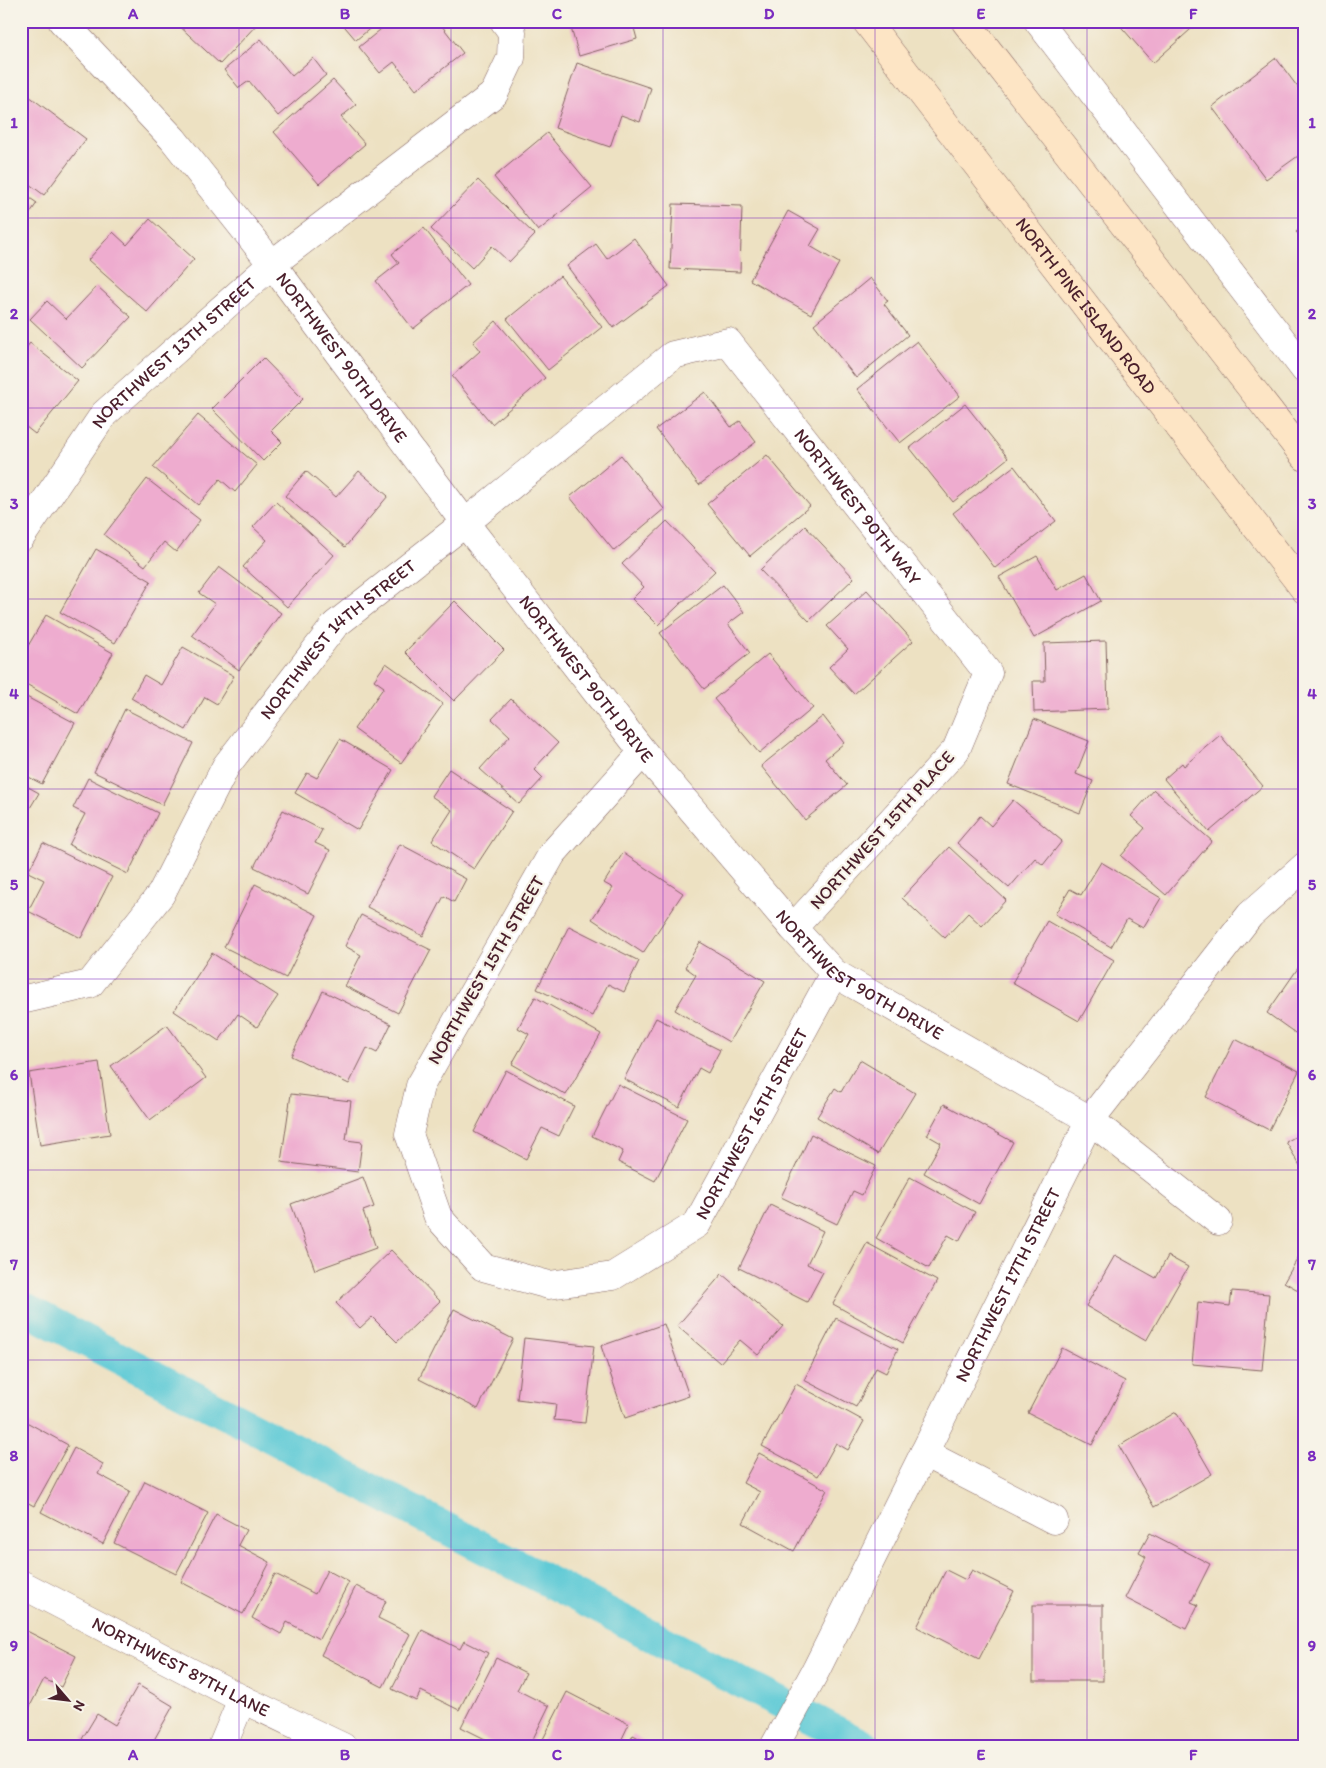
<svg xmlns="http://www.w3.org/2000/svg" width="1326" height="1768" viewBox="0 0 1326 1768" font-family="Itim,sans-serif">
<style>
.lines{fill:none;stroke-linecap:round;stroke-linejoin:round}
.canal{stroke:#5ecad6;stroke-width:32}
.building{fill:#eeaccf}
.minor-casing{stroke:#836360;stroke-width:29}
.secondary-casing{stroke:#836360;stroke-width:29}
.minor{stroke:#fff;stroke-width:28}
.secondary{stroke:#fde5c5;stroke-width:28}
.grid{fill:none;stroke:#7b2cbf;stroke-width:1;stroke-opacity:0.55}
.labels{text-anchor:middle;stroke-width:4.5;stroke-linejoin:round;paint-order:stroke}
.street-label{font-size:18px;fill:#4a1f2b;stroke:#f7f3e8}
.neatline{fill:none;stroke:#7b2cbf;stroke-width:2}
.grid-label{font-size:16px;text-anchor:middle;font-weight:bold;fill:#7b2cbf}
</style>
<rect width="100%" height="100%" fill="#f7f3e8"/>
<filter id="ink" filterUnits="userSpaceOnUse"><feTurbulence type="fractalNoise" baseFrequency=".02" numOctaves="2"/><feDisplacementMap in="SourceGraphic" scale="10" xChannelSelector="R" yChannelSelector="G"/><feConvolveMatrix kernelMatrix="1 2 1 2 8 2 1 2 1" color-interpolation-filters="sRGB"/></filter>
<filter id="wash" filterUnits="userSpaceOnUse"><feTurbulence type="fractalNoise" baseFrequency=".0096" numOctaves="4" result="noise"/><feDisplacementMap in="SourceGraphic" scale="20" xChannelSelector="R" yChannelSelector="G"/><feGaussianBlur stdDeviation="1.12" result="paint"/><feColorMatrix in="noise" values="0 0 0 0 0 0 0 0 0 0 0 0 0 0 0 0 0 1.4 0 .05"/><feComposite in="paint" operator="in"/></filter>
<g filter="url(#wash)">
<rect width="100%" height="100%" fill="#ede1c2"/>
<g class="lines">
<path class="canal" d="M21,1307L866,1747"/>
</g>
<g id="blocks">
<g class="building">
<path d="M174,21H260L220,64Z"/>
<path d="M340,21H379L356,40Z"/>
<path d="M391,21H438L463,53L416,90L394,62L380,73L359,47Z"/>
<path d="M569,21H632L637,39L579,56Z"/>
<path d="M1116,21H1200L1153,63Z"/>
<path d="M261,39L292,76L313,58L326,75L278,116L249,81L239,88L224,70Z"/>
<path d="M1276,58L1305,97V122L1303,124L1305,127V151L1266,179L1212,107Z"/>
<path d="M577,63L651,88L640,122L621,115L610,147L555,128Z"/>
<path d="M333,80L356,105L341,117L365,144L319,184L274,132Z"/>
<path d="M25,93L86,139L44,195L21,178V98Z"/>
<path d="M547,133L592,187L538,231L494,177Z"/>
<path d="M478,180L535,235L509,262L492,246L472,268L431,229Z"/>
<path d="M21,192L37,203L21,226Z"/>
<path d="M673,204L742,206L740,272L670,269Z"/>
<path d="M788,211L820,229L810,246L839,263L811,314L750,280Z"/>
<path d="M150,219L194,259L147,312L88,260L113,232L127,245Z"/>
<path d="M1305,224V241L1296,232Z"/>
<path d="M424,228L468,285L413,329L376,281L399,263L392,254Z"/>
<path d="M634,238L669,286L613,328L567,266L596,244L607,259Z"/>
<path d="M560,276L602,327L548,370L507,319Z"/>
<path d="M870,278L888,301L884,304L908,335L856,378L814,324Z"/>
<path d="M97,286L131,317L82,368L30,319L47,301L66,319Z"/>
<path d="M496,321L545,378L492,424L452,376L480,351L473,342Z"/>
<path d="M917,341L960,396L900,443L857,389Z"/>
<path d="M30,343L78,381L35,434L21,423V354Z"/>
<path d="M263,358L303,399L271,431L282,442L263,461L212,409Z"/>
<path d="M705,392L731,427L740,421L756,442L699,485L656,429Z"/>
<path d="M965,404L1008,458L953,502L910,448Z"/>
<path d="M198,415L257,465L235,492L220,479L198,505L153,467Z"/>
<path d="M621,455L664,509L614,551L570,497Z"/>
<path d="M767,455L810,506L750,556L707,504Z"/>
<path d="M1014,466L1056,521L995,568L953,513Z"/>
<path d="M306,471L336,497L359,471L388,496L345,547L285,496Z"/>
<path d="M147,479L200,520L176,552L164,542L145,566L104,535Z"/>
<path d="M276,502L334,555L287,607L243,567L267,540L253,527Z"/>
<path d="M667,521L715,571L658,625L632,599L644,587L622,564Z"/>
<path d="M805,526L854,578L809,621L760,570Z"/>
<path d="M96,549L151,581L115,643L60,612Z"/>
<path d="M1037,556L1057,590L1086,574L1101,601L1034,638L999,577Z"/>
<path d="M219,567L281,613L239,670L192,635L215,604L199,593Z"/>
<path d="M723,585L744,612L728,624L750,653L704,689L660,633Z"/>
<path d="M867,590L913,641L854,694L829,667L848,649L827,626Z"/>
<path d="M455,601L504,650L454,701L405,652Z"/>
<path d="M46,615L113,653L78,714L21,681V658Z"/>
<path d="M1106,641L1108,709L1034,712L1033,681H1045L1044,643Z"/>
<path d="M183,647L234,676L217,704L205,697L186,730L131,698L144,675L161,685Z"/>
<path d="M768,654L813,708L759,753L714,699Z"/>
<path d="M386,663L443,704L401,763L354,729L384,687L374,680Z"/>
<path d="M21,694L75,723L42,784L21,773Z"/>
<path d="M511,699L558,743L534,769L543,778L519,804L480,769L510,736L492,719Z"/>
<path d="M125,709L193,743L162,805L94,772Z"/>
<path d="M823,716L844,743L825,759L847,785L805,820L761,766Z"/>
<path d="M1034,719L1089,741L1076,774L1093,781L1080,813L1008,784Z"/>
<path d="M1220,735L1263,786L1209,832L1164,779L1182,763L1184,766Z"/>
<path d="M340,739L393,770L358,830L295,793L307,773L317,778Z"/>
<path d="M449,769L512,811L474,869L432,841L452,810L431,796Z"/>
<path d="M88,778L158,813L128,874L69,845L85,814L73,808Z"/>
<path d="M21,783L39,793L21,823Z"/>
<path d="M1154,790L1212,841L1166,895L1121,856L1145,828L1131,816Z"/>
<path d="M1013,800L1062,841L1043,865L1035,858L1009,888L957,843L980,816L991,826Z"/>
<path d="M283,810L322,830L315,843L330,850L308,894L254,867Z"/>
<path d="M43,843L112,877L81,938L28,911L44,880L28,872Z"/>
<path d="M400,844L466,879L454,902L444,896L423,936L367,907Z"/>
<path d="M949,847L1006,900L982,926L968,913L945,938L902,898Z"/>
<path d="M623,853L683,893L643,953L592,919L613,888L604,883Z"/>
<path d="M1101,862L1161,898L1143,928L1127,919L1111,947L1055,914L1070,889L1081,895Z"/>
<path d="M255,884L317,915L286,978L224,947Z"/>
<path d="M361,915L431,950L398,1013L345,986L361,955L345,946Z"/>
<path d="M1047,921L1114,960L1079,1021L1012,983Z"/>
<path d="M569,926L639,961L624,992L608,984L592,1016L537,989Z"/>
<path d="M700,942L765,981L729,1042L675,1010L696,975L685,967Z"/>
<path d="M212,953L278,996L257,1027L238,1014L219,1041L174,1011Z"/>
<path d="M1305,958V1040L1267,1013Z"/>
<path d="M323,991L391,1024L377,1053L367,1048L349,1084L291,1056Z"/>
<path d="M535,997L601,1034L566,1095L512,1064L529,1034L518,1028Z"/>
<path d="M656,1018L720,1050L708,1073L699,1068L679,1107L624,1079Z"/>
<path d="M167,1025L206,1078L150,1120L111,1066Z"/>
<path d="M1235,1039L1299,1071L1269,1130L1206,1097Z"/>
<path d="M860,1060L915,1093L878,1154L817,1117L835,1088L841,1092Z"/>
<path d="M99,1062L110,1134L40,1145L29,1073Z"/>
<path d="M506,1070L574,1106L559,1136L542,1128L526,1159L474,1132Z"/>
<path d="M618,1084L687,1119L655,1181L618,1162L623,1151L592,1136Z"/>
<path d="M291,1094L351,1101L346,1140L362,1142L358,1172L281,1162Z"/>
<path d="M944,1104L1013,1142L979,1204L924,1173L941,1143L927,1135Z"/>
<path d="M1305,1131V1174L1286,1142Z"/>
<path d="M811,1134L876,1166L862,1195L853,1191L837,1224L781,1197Z"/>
<path d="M363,1177L374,1207L363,1211L376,1248L315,1270L291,1204Z"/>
<path d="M910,1177L975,1212L959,1241L948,1235L929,1268L876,1238Z"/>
<path d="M770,1205L823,1231L807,1264L823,1272L807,1302L739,1268Z"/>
<path d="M867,1243L937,1281L903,1343L833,1304Z"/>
<path d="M1305,1246V1294L1284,1282Z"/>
<path d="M391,1250L440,1301L397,1342L372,1317L360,1328L336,1303Z"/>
<path d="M1115,1255L1156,1278L1168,1256L1188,1267L1146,1341L1086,1306Z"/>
<path d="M722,1274L783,1326L758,1355L740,1340L720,1363L677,1326Z"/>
<path d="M1232,1291L1269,1294L1262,1370L1192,1364L1198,1302L1230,1306Z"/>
<path d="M454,1309L513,1339L478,1409L419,1379Z"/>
<path d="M836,1318L898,1349L886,1373L876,1368L856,1407L804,1380Z"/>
<path d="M664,1324L689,1396L625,1418L601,1346Z"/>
<path d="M524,1338L594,1346L585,1423L554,1420L556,1404L517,1399Z"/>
<path d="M1062,1348L1125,1381L1092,1445L1028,1413Z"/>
<path d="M796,1384L864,1421L848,1450L836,1443L818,1476L762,1446Z"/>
<path d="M1176,1412L1212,1474L1154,1507L1119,1446Z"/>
<path d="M21,1419L68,1445L34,1506L21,1499Z"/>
<path d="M74,1448L103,1464L98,1474L130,1491L103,1544L41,1512Z"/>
<path d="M759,1453L827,1490L794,1551L743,1523L760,1492L743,1483Z"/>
<path d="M145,1481L208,1513L176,1574L114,1543Z"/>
<path d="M216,1514L246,1530L238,1545L270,1562L243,1614L181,1582Z"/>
<path d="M1150,1533L1210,1564L1191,1602L1198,1605L1186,1629L1125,1598L1146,1557L1139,1553Z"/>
<path d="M327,1570L349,1582L319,1639L287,1622L281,1634L252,1618L275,1574L315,1594Z"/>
<path d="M946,1570L966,1580L972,1570L1014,1591L979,1659L917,1627Z"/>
<path d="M356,1586L386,1601L378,1618L410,1634L383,1687L321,1655Z"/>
<rect x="1033" y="1605" width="70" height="76"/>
<path d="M21,1628L76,1656L61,1687L44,1679L28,1710L21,1707Z"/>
<path d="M422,1630L460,1649L464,1641L488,1653L459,1710L421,1691L416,1701L392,1689Z"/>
<path d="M496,1658L526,1673L517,1690L549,1706L529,1747H501L461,1727Z"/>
<path d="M138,1685L173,1706L150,1747H96L82,1739L97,1714L115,1725Z"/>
<path d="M567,1692L629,1724L618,1747H539Z"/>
<path d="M633,1735L656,1747H627Z"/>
</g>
</g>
</g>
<g filter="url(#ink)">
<use href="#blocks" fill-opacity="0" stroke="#836360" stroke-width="1"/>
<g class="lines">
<defs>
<g id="minor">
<path id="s1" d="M62,21L173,139L272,264L465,523L643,752L793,928L834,973L1090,1120L1218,1221"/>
<path d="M1038,21L1305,370"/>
<path id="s2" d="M21,537L104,414L272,264L494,94L511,58L512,32L504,21"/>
<path id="s3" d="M643,752L552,854L420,1086L409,1134L438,1217L483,1267L549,1285L613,1276L697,1224L834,973"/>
<path id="s4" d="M21,1000L90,984L161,894L226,766L335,625L465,523L673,355L728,342L988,673L956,750L793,928"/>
<path d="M924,1453L1054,1520"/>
<path id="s5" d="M21,1584L242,1699L343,1747"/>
<path d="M222,1747L242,1699"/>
<path id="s6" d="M774,1747L816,1670L1090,1120L1250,915L1305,866"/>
</g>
<g id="secondary">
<path id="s7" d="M866,21L1305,590"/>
<path d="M965,21L1305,457"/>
</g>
</defs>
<use href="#minor" class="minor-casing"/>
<use href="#secondary" class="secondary-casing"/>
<use href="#minor" class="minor"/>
<use href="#secondary" class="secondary"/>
</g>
</g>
<path class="grid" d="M239,21V1747M451,21V1747M663,21V1747M875,21V1747M1087,21V1747M21,218H1305M21,408H1305M21,599H1305M21,789H1305M21,979H1305M21,1170H1305M21,1360H1305M21,1550H1305"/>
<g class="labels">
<g class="street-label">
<text dy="6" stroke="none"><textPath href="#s7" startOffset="360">NORTH PINE ISLAND ROAD</textPath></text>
<text dy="6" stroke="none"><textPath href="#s2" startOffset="241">NORTHWEST 13TH STREET</textPath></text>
<text dy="6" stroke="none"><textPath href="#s1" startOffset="438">NORTHWEST 90TH DRIVE</textPath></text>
<text dy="6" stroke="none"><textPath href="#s4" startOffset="1206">NORTHWEST 90TH WAY</textPath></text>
<text dy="6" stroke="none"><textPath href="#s4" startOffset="499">NORTHWEST 14TH STREET</textPath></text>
<text dy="6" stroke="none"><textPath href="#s1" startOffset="842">NORTHWEST 90TH DRIVE</textPath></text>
<text transform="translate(882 830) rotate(-48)" y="6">NORTHWEST 15TH PLACE</text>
<text transform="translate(486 970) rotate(-60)" y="6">NORTHWEST 15TH STREET</text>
<text dy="6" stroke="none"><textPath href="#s1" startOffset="1248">NORTHWEST 90TH DRIVE</textPath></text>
<text dy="6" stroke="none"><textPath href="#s3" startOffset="954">NORTHWEST 16TH STREET</textPath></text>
<text dy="6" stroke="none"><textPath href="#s6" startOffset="518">NORTHWEST 17TH STREET</textPath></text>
<text dy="6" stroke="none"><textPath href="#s5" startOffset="180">NORTHWEST 87TH LANE</textPath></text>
</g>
</g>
<rect width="1326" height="1768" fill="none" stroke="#f7f3e8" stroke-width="55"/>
<g transform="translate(68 1700) rotate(118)" stroke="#f7f3e8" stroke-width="4" paint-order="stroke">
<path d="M0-4L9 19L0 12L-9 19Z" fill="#4a1f2b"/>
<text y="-8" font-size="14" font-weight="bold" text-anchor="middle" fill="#4a1f2b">N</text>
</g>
<rect x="28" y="28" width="1270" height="1712" class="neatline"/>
<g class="grid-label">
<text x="133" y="19">A</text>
<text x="345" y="19">B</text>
<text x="557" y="19">C</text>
<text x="769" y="19">D</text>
<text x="981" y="19">E</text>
<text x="1193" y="19">F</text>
<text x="14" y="128">1</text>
<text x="1312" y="128">1</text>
<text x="14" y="319">2</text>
<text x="1312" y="319">2</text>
<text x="14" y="509">3</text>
<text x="1312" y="509">3</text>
<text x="14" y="699">4</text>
<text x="1312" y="699">4</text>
<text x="14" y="890">5</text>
<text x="1312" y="890">5</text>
<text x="14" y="1080">6</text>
<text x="1312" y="1080">6</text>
<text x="14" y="1270">7</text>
<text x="1312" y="1270">7</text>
<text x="14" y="1461">8</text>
<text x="1312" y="1461">8</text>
<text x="14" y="1651">9</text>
<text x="1312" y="1651">9</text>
<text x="133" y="1760">A</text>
<text x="345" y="1760">B</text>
<text x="557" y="1760">C</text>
<text x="769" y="1760">D</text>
<text x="981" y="1760">E</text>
<text x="1193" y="1760">F</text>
</g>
</svg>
